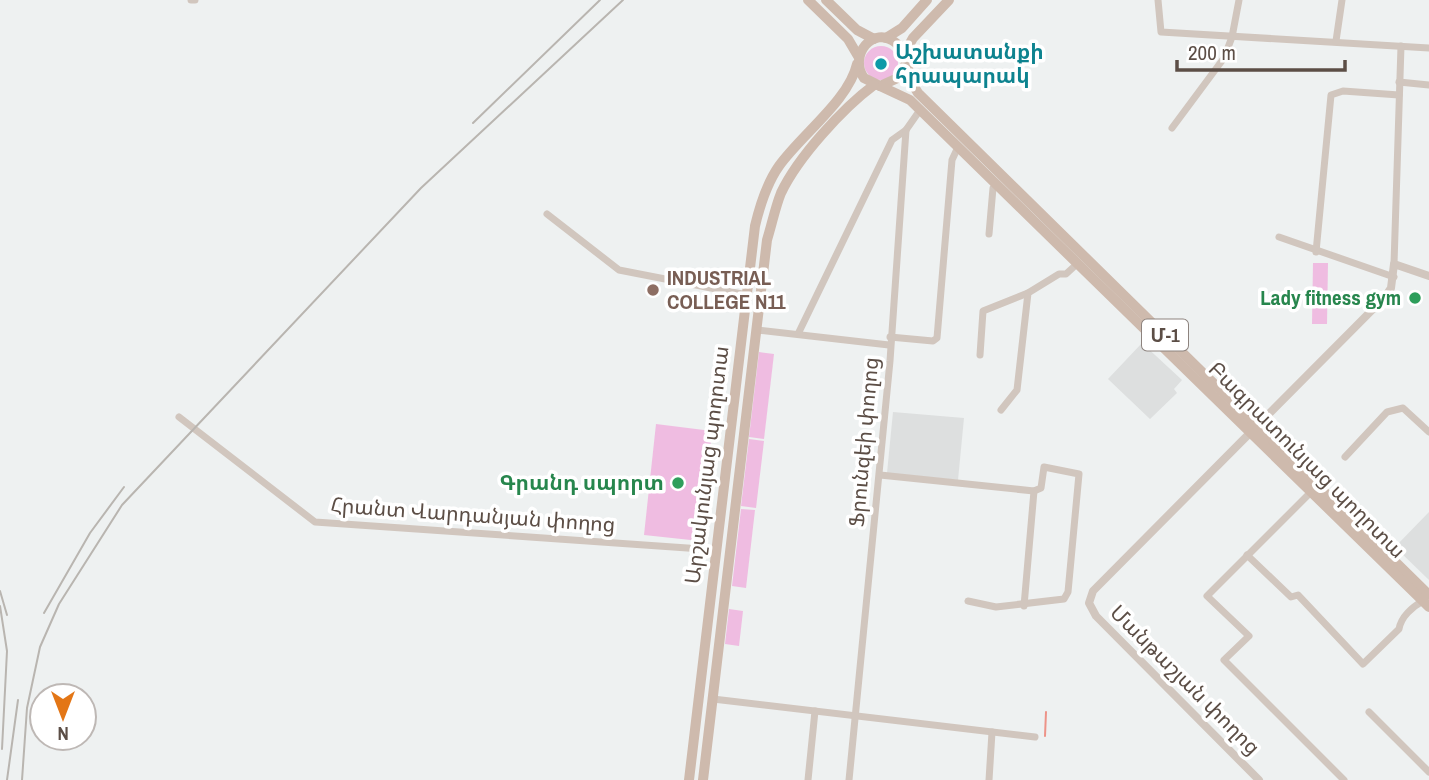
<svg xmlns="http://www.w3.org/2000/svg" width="1429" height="780" viewBox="0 0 1429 780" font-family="'Archivo Narrow','Noto Sans Armenian',sans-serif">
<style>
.education{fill:#dddfdf}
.green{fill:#efbce1}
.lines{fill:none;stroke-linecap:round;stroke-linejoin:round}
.stream{stroke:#ed9388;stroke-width:2}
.minor{stroke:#d1c6be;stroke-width:7}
.tertiary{stroke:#d1c6be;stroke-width:8}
.primary{stroke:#cebaad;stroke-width:10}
.rail{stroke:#b9b5b0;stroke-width:2}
.culture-dot{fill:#0f9aa8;stroke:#fff;stroke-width:2.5}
.education-dot{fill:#8d6e63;stroke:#fff;stroke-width:2.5}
.leisure-dot{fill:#2e9e5b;stroke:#fff;stroke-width:2.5}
.labels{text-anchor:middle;stroke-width:7;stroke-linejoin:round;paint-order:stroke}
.shield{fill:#fff;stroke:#8d837e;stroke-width:2}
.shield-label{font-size:19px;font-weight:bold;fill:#5c4e46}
.culture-label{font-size:21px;font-weight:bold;fill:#0d838f;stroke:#fff;text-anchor:start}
.education-label{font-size:21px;font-weight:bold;fill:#785e54;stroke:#fff;text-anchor:start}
.leisure-label{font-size:21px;font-weight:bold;fill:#27864d;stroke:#fff;text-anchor:end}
.street-label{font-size:21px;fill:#5c4e46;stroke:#fff}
</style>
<rect width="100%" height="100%" fill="#eef1f1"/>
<g class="education">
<path d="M1142,343L1182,380L1174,389L1177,393L1150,419L1108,379Z"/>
<path d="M893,412L964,418L958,480L887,473Z"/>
<path d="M1429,512V580L1395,547Z"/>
</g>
<g class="green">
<circle cx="881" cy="63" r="17"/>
<path d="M1313,263H1328L1327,324H1312Z"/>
<path d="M759,352L774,354L764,439L749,437Z"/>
<path d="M656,424L712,431L700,541L644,535Z"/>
<path d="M749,439L764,441L756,508L741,506Z"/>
<path d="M741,509L755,510L746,588L732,586Z"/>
<path d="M729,609L743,611L739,646L725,644Z"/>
</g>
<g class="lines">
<path class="stream" d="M1045,736L1046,712"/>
<g class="minor">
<path d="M191,0H195"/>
<path d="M1158,0L1161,32L1429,48"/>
<path d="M1336,41L1342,0"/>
<path d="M1399,82L1429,85"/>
<path d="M1172,128L1224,58L1232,37L1239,0"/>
<path d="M547,214L619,270L747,295"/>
<path d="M989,234L993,188L997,185"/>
<path d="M1279,237L1394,277"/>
<path d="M1316,252L1331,95L1343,91L1399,95"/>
<path d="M1394,264L1401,46"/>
<path d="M757,330L889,345"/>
<path d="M798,334L892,140L906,130"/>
<path d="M890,337L933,341L937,338L952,160L958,147"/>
<path d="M980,355L983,311L1028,293"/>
<path d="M1001,410L1017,390L1028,293L1059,274H1066L1078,263"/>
<path d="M179,417L315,522L716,550"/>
<path d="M1345,457L1387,412L1403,408L1429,432"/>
<path d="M880,475L1034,491L1041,488L1044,467L1079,474L1068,592L1064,599L996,607L968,601"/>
<path d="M1312,491L1207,596L1249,636L1224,660L1344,780"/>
<path d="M1247,555L1291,597L1298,595L1363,664L1399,629C1401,617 1412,607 1423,601"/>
<path d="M1024,606L1034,491"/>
<path d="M713,699L1035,737"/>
<path d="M1369,712L1429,772"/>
<path d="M808,780L815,711"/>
<path d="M849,780L890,361L906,130L920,110"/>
<path d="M989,780L992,732"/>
</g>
<path class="tertiary" d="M1259,780L1096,616L1089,603L1093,591L1385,297L1391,288L1394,264L1429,276"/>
<g class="primary">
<path d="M808,0L848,39L858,56"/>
<path d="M826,0L857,30L874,39"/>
<path d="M886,38L902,28L927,0"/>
<path d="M904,54L913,38L949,0"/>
<path d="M906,63L900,77L880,86L864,78C848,56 873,24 896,43C908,53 907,78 918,93L1429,595"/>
<path d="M880,86L910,100L1429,607"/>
<path d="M689,780L755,226C760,205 767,183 779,166C801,135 849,100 857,64"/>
<path d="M703,780L767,240C772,224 775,208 781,193C798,157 843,108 874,85"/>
</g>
<g class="rail">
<path d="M473,123L600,0"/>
<path d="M0,591L7,615"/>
<path d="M0,606L7,651L2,749"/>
<path d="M44,613L90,533L124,487"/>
<path d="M7,780L18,700"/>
<path d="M22,780L27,708L40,647L59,604L122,505L421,188L623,0"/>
</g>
</g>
<circle class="culture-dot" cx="881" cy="64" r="7"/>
<circle class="education-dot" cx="653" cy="290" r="7"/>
<g class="leisure-dot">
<circle cx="1415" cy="298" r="7"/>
<circle cx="678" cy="483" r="7"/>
</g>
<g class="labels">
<rect class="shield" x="1142" y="319.5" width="46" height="31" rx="5"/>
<g class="shield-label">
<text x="1165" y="342">Մ-1</text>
</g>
<g class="culture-label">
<text x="895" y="59">Աշխատանքի<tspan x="895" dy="24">հրապարակ</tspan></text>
</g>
<g class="education-label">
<text x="667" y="285">INDUSTRIAL<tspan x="667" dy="24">COLLEGE N11</tspan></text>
</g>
<g class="leisure-label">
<text x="1401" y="305">Lady fitness gym</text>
<text x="664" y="490">Գրանդ սպորտ</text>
</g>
<g class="street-label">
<text transform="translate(864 442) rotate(-85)" y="7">Ֆրունզեի փողոց</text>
<text transform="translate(1307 460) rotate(45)" y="7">Բագրատունյաց պողոտա</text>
<text transform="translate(707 465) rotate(-83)" y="7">Արշակունյաց պողոտա</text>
<text transform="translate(473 515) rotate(4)" y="7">Հրանտ Վարդանյան փողոց</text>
<text transform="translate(1185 680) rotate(45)" y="7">Մանթաշյան փողոց</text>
</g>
</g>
<g transform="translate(63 717) rotate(180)"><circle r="33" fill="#ffffff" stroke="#beb8b5" stroke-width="2"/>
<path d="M0-5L12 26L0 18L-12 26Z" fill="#e37616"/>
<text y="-10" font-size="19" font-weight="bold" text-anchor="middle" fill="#5c4e46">N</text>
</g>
<path d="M1177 60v10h168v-10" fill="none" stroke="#5c4e46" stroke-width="3.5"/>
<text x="1188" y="60" font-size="21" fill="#5c4e46" stroke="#ffffff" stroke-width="5" paint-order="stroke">200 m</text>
</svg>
